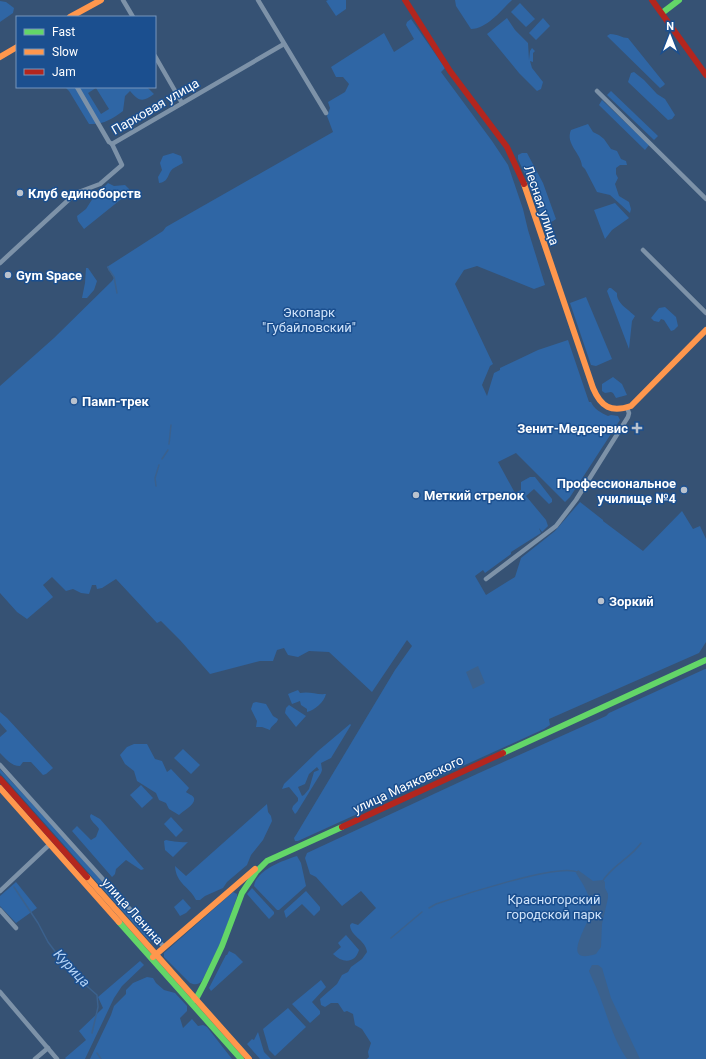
<svg xmlns="http://www.w3.org/2000/svg" width="706" height="1059" viewBox="0 0 706 1059" font-family="Roboto,sans-serif">
<style>
.green{fill:#2f66a5;fill-rule:evenodd}
.water{fill:#3b618d}
.lines{fill:none;stroke-linecap:round;stroke-linejoin:round}
.stream{stroke:#3b618d;stroke-width:1.5}
.street{stroke:#7d92a8;stroke-width:4.5}
.fast{stroke:#63d668;stroke-width:6}
.slow{stroke:#ff974d;stroke-width:6}
.jam{stroke:#b3261e;stroke-width:6}
.poi-dot{fill:#b9c2ce;stroke:#1b4f8f;stroke-width:1.5}
.labels{text-anchor:middle;stroke-width:3;stroke-linejoin:round;paint-order:stroke}
.street-label{font-size:13px;fill:#fff;stroke:#1b4f8f}
.poi-label{font-size:13px;font-weight:bold;fill:#fff;stroke:#1b4f8f;text-anchor:start}
.park-label{font-size:13px;fill:#cfe3fa;stroke:#1b4f8f}
.water-label{font-size:14px;font-style:italic;fill:#b5d3f5;stroke:#1b4f8f}
</style>
<rect width="100%" height="100%" fill="#365274"/>
<g class="green">
<path d="M328,0H346V9L336,16L326,1Z"/>
<path d="M455,0H512C500,11 488,28 471,29L456,6Z"/>
<path d="M0,1L6,2L14,8L13,13L0,22Z"/>
<path d="M520,3L535,19L526,27L511,12Z"/>
<path d="M507,18L515,30L528,43L529,60L530,51L532,48L535,51L533,53V62L530,61L532,68L543,82L541,89L537,91L519,73L487,34Z"/>
<path d="M543,18L550,26L536,40L529,33Z"/>
<path d="M411,19L445,68L441,72L492,141L508,165L523,209L528,230L545,285L534,289L477,266L464,270L455,284L493,364L490,366L482,385L487,396L494,373L500,370V368L538,350L568,340L589,402H591C594,409 601,413 608,416L611,415L618,416L620,420L570,497L565,502L516,453L498,462L515,493L521,490V482L530,477H535L552,499V502L549,504L534,489L526,496L546,520L548,526L542,532L539,528L541,533L511,552V554L485,573L483,570L475,576L486,595L515,577L521,558L555,531L580,502L603,520V521L643,551L682,511L693,529L700,526L706,539V642L699,653L549,719L550,725L544,729L298,841H295L294,838L296,835L395,670L412,646L407,640L372,692L329,652L309,651L298,657L288,655L284,648L277,650L273,661H260L210,674L180,640L161,621L157,623L116,579L102,588L97,589L96,585H92L89,594L81,593L73,589L66,591L52,577L43,585L53,597L27,619L17,612L0,593V386L54,338L112,281L114,278L107,267L163,231L166,227L333,132L327,116L330,108L328,102L345,92L349,84L343,77H336L331,67L384,33L394,52L414,39L406,25L407,22Z"/>
<path d="M610,34C618,34 622,38 628,38L665,84L663,86L660,88L607,36Z"/>
<path d="M634,72L644,80L657,94L665,99L675,115L672,119L668,120L628,82L631,73Z"/>
<path d="M65,87H147L154,94C143,102 139,102 130,91L125,96L123,111C112,119 103,125 89,124L69,91ZM96,88L109,109L101,114L88,93Z"/>
<path d="M611,91L658,136L654,140L607,95Z"/>
<path d="M602,100L649,145L645,150L599,105Z"/>
<path d="M588,124L593,132L599,135L604,139L611,149L617,151L621,159L626,161L627,165H620L616,168V174L618,178L615,184L619,196L629,202L631,209L630,213L610,195L597,192L585,169L582,166C581,153 565,144 571,130Z"/>
<path d="M173,153L181,156L183,163C180,165 177,166 174,168C167,172 170,182 159,183L158,177L162,170L160,163L163,156Z"/>
<path d="M522,153H527L543,183L556,219C552,222 548,224 543,222L528,181L518,159V155Z"/>
<path d="M108,183L114,186L125,185L129,189L130,192L84,229L78,221L77,216L86,209L93,198Z"/>
<path d="M615,203L629,218L612,230L605,239L594,210Z"/>
<path d="M86,268H88L97,281L94,290L87,298H82L85,283Z"/>
<path d="M609,288H611L617,293C616,303 628,309 635,316L632,321L629,349L607,291Z"/>
<path d="M586,297L612,359L596,366L591,365L570,303Z"/>
<path d="M665,307L676,317L678,326L674,330L671,331L664,320L661,319L659,322L654,321L651,318L659,308Z"/>
<path d="M613,377L622,384L627,395L616,398L613,393L611,392L605,393L602,391V384Z"/>
<path d="M705,669H706V1059H367L369,1057L368,1052L371,1043L362,1029L355,1025L353,1014L347,1011L344,1012L338,1003H331L325,1007L321,1005L320,999L337,984L342,975L348,972L351,967L362,959L367,952C366,940 350,936 350,925L352,923L358,925L376,908L361,891L342,906L316,877L310,874L305,858L307,853L479,773L606,716L609,713Z"/>
<path d="M298,690L300,693C310,691 316,695 326,694C324,702 315,710 307,712V709L301,705L300,701L292,704L288,694Z"/>
<path d="M256,702L266,704L273,716L278,719C277,724 271,725 270,730L262,727H256L257,721L251,709L253,703Z"/>
<path d="M289,705L306,716L296,727L285,713L286,708Z"/>
<path d="M0,712L7,718L53,768L46,774L43,775L31,762H23L20,766C11,766 6,759 0,753V737L7,731L0,723Z"/>
<path d="M350,724L351,725L331,758L321,763L322,770L321,773L297,812L295,814L292,809L293,806L298,801V798L289,787L282,789L284,784L318,751ZM317,767L319,770L314,772L309,789L304,795L302,796L298,787L305,784L309,774Z"/>
<path d="M134,744H147L155,759L162,761L167,772L171,769L189,788L186,792C188,794 193,795 194,798C196,805 182,811 179,815L169,809L166,803L159,800L156,793L137,781L134,771L125,764L120,755L127,747Z"/>
<path d="M183,749L200,765L191,774L174,758Z"/>
<path d="M0,769L64,838L149,935L147,936L151,941L150,942L0,773Z"/>
<path d="M141,785L153,798L142,808L130,795Z"/>
<path d="M267,804L268,812L271,816L272,821L263,840L251,855L247,865L227,882L223,888L205,896L200,900H196C190,887 176,884 175,866L186,876Z"/>
<path d="M91,814L100,819L144,869L141,870L126,860L116,869L115,874L112,877L72,831L77,826L91,840L96,837L99,829C97,825 90,821 90,816Z"/>
<path d="M171,817L183,830L176,837L164,824Z"/>
<path d="M166,840C169,841 185,843 188,842L173,857L165,850L164,841Z"/>
<path d="M297,856L301,863L306,886L279,910H277L254,886C256,870 284,860 297,856Z"/>
<path d="M16,882L37,908L16,923L0,906V896Z"/>
<path d="M252,888L274,912V914L269,919L247,894Z"/>
<path d="M306,891L320,907V910L314,916L302,904L286,918L284,911Z"/>
<path d="M233,892L237,894V897L221,942L202,981C198,985 195,985 190,983L164,957V953Z"/>
<path d="M183,899L191,908L186,913L180,916L174,907Z"/>
<path d="M346,935L359,950C355,964 342,963 333,954L341,947L338,943Z"/>
<path d="M229,951L235,954L243,962L211,991L209,988L226,955H227Z"/>
<path d="M140,961L144,965L122,986L114,998L85,1059H66L65,1058L86,1040L79,1031L103,1008L98,997Z"/>
<path d="M147,977L153,978L156,983L164,990L175,993L187,1006V1011L180,1018L183,1028L192,1019L198,1026L203,1025L207,1027L232,1059H90L111,1015L114,1006L126,994V990L133,983Z"/>
<path d="M321,980L326,987L312,1002L320,1011V1014L310,1023L292,1004Z"/>
<path d="M288,1008L306,1027L275,1056L269,1050L263,1029Z"/>
<path d="M258,1032L264,1052L271,1059H260L247,1044L252,1039L254,1040Z"/>
</g>
<g class="water">
<path d="M478,666L485,683L473,689L466,672Z"/>
<path d="M578,870L593,881L603,880L605,882V888L608,894V898L602,924L601,947L596,954C558,966 590,924 591,910C591,896 583,884 576,873Z"/>
<path d="M592,965H598L602,968L611,998L640,1059H627C610,1035 605,1004 592,978L589,971Z"/>
</g>
<g class="lines">
<g class="stream">
<path d="M108,267L109,270"/>
<path d="M110,271L114,277L117,293"/>
<path d="M169,444L171,425"/>
<path d="M162,459L168,450"/>
<path d="M156,486L155,478L159,465"/>
<path d="M602,882C611,866 631,858 641,843"/>
<path d="M14,887L38,923L48,942L57,954L72,973L97,995L98,1007L92,1033"/>
<path d="M429,908L436,904C459,896 559,863 577,872"/>
<path d="M391,938L422,912"/>
<path d="M97,1053L101,1059"/>
</g>
<g class="street">
<path d="M123,0L133,17"/>
<path d="M258,0L326,113"/>
<path d="M155,56L182,103"/>
<path d="M77,87L109,142L112,144"/>
<path d="M597,91L706,199"/>
<path d="M643,250L706,313"/>
<path d="M0,263L76,193L100,184L122,165L112,144L284,44"/>
<path d="M486,579L556,526L576,500L628,417L629,413L627,408"/>
<path d="M0,765L164,947"/>
<path d="M0,891L50,844"/>
<path d="M0,910L16,928"/>
<path d="M0,992L57,1059"/>
<path d="M35,1059L48,1048"/>
</g>
<g class="fast">
<path d="M662,13L679,0"/>
<path d="M503,753L706,660"/>
<path d="M119,922L241,1059"/>
<path d="M193,1001L196,999L204,984L222,946L242,893L256,872L267,861L342,827"/>
</g>
<g class="slow">
<path d="M70,17L101,0"/>
<path d="M0,57L17,47"/>
<path d="M524,184L593,388C601,407 611,413 631,406L706,330"/>
<path d="M0,788L119,922"/>
<path d="M87,877L249,1059"/>
<path d="M153,957L255,869"/>
</g>
<g class="jam">
<path d="M405,0L450,71L507,147L524,184"/>
<path d="M652,0L706,75"/>
<path d="M0,779L87,877"/>
<path d="M342,827L503,753"/>
</g>
</g>
<g class="poi-dot">
<circle cx="20" cy="193" r="4"/>
<circle cx="8" cy="275" r="4"/>
<circle cx="74" cy="401" r="4"/>
<path d="M635 422h4v4h4v4h-4v4h-4v-4h-4v-4h4z"/>
<circle cx="684" cy="490" r="4"/>
<circle cx="416" cy="495" r="4"/>
<circle cx="601" cy="601" r="4"/>
</g>
<g class="labels">
<g class="street-label">
<text transform="translate(155 106) rotate(-30)" y="5">Парковая улица</text>
<text transform="translate(542 205) rotate(71)" y="5">Лесная улица</text>
<text transform="translate(408 784) rotate(-25)" y="5">улица Маяковского</text>
<text transform="translate(133 911) rotate(48)" y="5">улица Ленина</text>
</g>
<g class="poi-label">
<text x="28" y="198">Клуб единоборств</text>
<text x="16" y="280">Gym Space</text>
<text x="82" y="406">Памп-трек</text>
<text x="628" y="433" text-anchor="end">Зенит-Медсервис</text>
<text x="676" y="488" text-anchor="end">Профессиональное<tspan x="676" dy="15">училище №4</tspan></text>
<text x="424" y="500">Меткий стрелок</text>
<text x="609" y="606">Зоркий</text>
</g>
<g class="park-label">
<text x="309" y="317">Экопарк<tspan x="309" dy="15">"Губайловский"</tspan></text>
<text x="554" y="904">Красногорский<tspan x="554" dy="15">городской парк</tspan></text>
</g>
<g class="water-label">
<text transform="translate(72 968) rotate(47)" y="5">Курица</text>
</g>
</g>
<rect x="16" y="16" width="140" height="72" fill="#1b4f8f" stroke="#7695bc"/>
<rect x="24" y="29" width="20" height="6" fill="#63d668" stroke="#7695bc"/>
<text x="52" y="36" font-size="12" fill="#ffffff">Fast</text>
<rect x="24" y="49" width="20" height="6" fill="#ff974d" stroke="#7695bc"/>
<text x="52" y="56" font-size="12" fill="#ffffff">Slow</text>
<rect x="24" y="69" width="20" height="6" fill="#b3261e" stroke="#7695bc"/>
<text x="52" y="76" font-size="12" fill="#ffffff">Jam</text>
<g transform="translate(670 36)" stroke="#1b4f8f" stroke-width="3" paint-order="stroke">
<path d="M0-3L7 15L0 10L-7 15Z" fill="#ffffff"/>
<text y="-6" font-size="11" font-weight="bold" text-anchor="middle" fill="#ffffff">N</text>
</g>
</svg>
